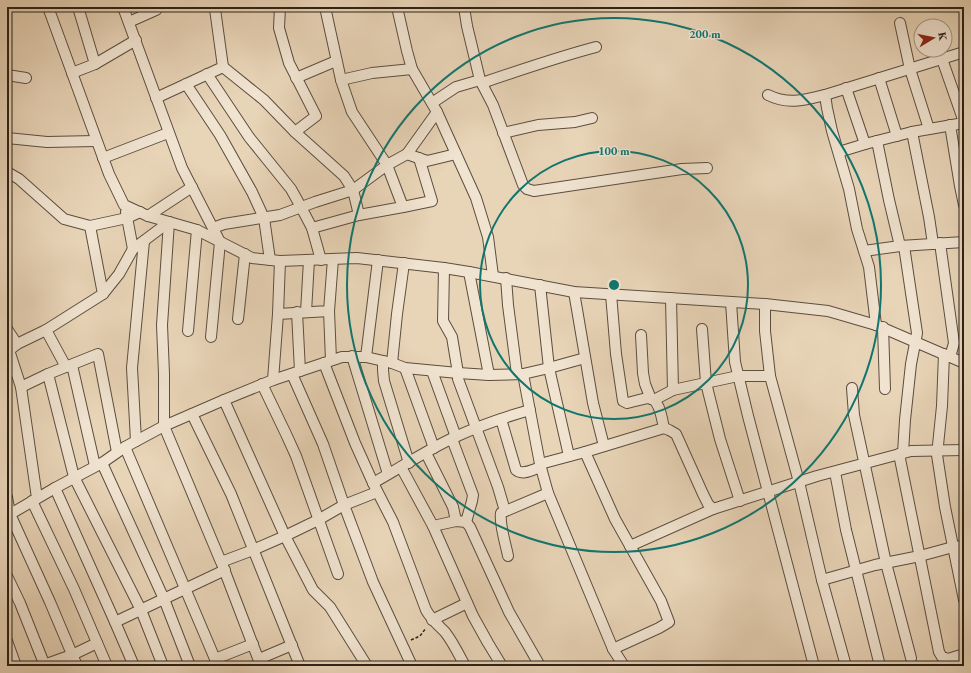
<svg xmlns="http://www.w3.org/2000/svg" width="971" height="673" viewBox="0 0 971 673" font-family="'EB Garamond',serif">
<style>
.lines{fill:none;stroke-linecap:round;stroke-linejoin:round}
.minor-casing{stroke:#5b4e40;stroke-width:12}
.path{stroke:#2c2219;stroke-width:1.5;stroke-dasharray:3 2;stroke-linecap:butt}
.minor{stroke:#f0e3d0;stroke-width:10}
.ring{fill:none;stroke:#0f766e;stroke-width:2}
.centre{fill:#0f766e;stroke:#f0e3d0;stroke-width:2}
.ring-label{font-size:12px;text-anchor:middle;font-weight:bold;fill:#0f766e;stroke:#f0e3d0;stroke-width:3;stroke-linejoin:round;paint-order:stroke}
</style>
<rect width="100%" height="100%" fill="#e8d4b7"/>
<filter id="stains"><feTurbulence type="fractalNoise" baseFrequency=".005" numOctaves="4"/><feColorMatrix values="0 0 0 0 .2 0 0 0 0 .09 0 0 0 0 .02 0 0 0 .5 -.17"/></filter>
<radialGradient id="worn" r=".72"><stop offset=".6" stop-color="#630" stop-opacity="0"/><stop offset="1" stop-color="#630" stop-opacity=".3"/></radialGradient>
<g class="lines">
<defs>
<g id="minor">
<path d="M48,7L109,174L124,205L148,216L197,230L252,258L280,261L357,258L444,268L469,272L574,292L765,304L828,311L876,325L964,363"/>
<path d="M123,7L182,168L220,242L211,337"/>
<path d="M280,7L279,28L289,63L316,116L295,132"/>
<path d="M397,7L407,51L412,69L437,112L476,198L488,237L493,276"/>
<path d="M464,7L467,26L480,80L493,105L523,185L527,189L534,191L682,169L707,168"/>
<path d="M129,22L156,10L155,7"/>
<path d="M900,23L910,69L929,129"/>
<path d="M942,59L964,122"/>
<path d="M95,64L136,40"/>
<path d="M223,67L264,100L295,132L344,176L353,190L359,215"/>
<path d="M72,73L95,64L78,7"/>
<path d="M207,74L249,137L291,189L301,207L312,228L321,260"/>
<path d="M7,75L26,78"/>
<path d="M296,78L336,61"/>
<path d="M879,78L897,136"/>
<path d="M341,80L372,73L412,69"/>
<path d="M482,83C520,70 558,57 596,47"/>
<path d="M186,84L220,135L252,192L264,218L270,260"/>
<path d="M846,88L865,144"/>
<path d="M768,95C788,105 805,100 825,95"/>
<path d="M156,98L223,67L215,9L216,7"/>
<path d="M432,103L456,87L480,80"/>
<path d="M950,125L960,186L964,205"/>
<path d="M912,132L929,217L933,244"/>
<path d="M503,133L538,125L575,122L592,118"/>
<path d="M7,138L47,142L96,141"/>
<path d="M877,141L889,200L900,246"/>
<path d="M839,152L865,144L912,132L964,123"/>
<path d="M407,154L437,112"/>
<path d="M103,158L168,133"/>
<path d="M7,172L19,179L64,219L90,226L127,218L140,212"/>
<path d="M403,207L432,201L419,158"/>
<path d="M126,212L133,249"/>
<path d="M148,216L192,187"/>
<path d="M169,222L162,325L164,374V426L221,562L253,550L285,536L318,520L344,505L377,492"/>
<path d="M213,228L224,224L280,215L315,202L353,190L387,165L352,112L341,80L325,7"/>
<path d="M312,228L359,215L403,207L387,165L407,154L427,161L456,154"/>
<path d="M940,243L954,343L950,357"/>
<path d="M864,251L900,246L964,242"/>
<path d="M444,268L443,321L452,337L458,373V379L498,487L505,511"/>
<path d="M469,272L489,375"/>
<path d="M506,278L508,305L517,374"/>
<path d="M540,285L549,368L569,456"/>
<path d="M574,292L593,403L604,446"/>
<path d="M103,294L119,274L133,249L169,222"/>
<path d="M611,294L616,354L623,401L627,403C633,402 644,398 649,398C660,399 662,420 664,428"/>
<path d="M671,298L673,390"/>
<path d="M731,302L735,362L748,416L814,666"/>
<path d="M765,304V331L770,376L799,482L822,580L846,666"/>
<path d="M329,311L331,360"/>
<path d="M297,312L300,371"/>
<path d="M306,312L309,260"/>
<path d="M278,314L280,261"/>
<path d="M238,319L245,254"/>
<path d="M876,325L869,267L857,229L849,189L832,131L827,108L825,95L964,52"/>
<path d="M883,327L885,389"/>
<path d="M7,329L17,344"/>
<path d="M702,329L706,383L720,439L740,501"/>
<path d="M46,330L66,367"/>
<path d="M188,331L197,230"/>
<path d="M641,335L643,373L645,384L651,399"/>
<path d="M9,350L21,387L37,498"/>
<path d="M7,352L17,344L46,330L103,294L90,226"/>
<path d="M944,354L942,406L937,455L945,507L964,600"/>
<path d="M352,356L388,474"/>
<path d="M366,357L378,260"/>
<path d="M383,361V370L384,381L409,463"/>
<path d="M324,363L355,443L373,483L393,522L426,610C431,619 438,625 445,632C453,642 459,655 465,666"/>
<path d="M392,363L397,314L404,263"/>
<path d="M72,365L95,466"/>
<path d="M405,368L434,448"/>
<path d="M432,371L456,437"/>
<path d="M48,374L98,354L117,452"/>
<path d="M292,374L323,444L344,505L373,582L412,666"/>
<path d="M523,374L540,464L548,493L613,649L624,666"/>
<path d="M273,380L278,314L329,311L333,259"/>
<path d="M262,384L286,434L296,456L338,574"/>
<path d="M21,387L48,374L74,477L141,610L163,666"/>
<path d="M852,388L854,415L886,563L911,658"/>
<path d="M224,400L285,536L313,590L330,607L367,666"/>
<path d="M654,400L673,390L738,376H770"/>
<path d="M192,414L231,494L300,666"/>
<path d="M501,419L516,470C523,476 533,469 541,467"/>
<path d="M452,439L473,495L472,501L466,522"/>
<path d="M136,441L132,368L144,241"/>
<path d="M125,447L218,666"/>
<path d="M585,452L615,519L661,601L669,622L659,628L613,649"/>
<path d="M426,453L453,507L456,521"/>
<path d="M903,453L905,420L911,364L917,333L904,246"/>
<path d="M899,454L939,652L942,657L948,659L964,654"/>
<path d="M102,463L164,599L190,666"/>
<path d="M540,464L585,452L664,428L669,430L676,434L703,494L708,504L713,509L817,476L911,451L964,450"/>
<path d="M401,467L433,526L473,616L488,643L502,666"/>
<path d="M835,472L846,530L880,666"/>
<path d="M373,483C400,468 427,450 455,437C479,426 505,417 530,410"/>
<path d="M55,488L115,622"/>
<path d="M7,497L10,514L50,602L77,666"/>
<path d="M32,501L74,589L107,666"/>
<path d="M7,516L55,488L102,463L125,447L164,426L224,400L273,380L342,357H366L392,363L405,368L458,373L489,375L523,374L549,368L585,358"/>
<path d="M433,526L456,521L466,522L470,527L509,612L540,666"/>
<path d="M630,546L713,509"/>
<path d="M508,556C506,545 499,524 501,513L548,493"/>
<path d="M222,564L261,666"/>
<path d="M7,576L20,603L45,666"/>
<path d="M822,580L875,565L920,556L953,547L964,546"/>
<path d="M432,620L467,603"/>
<path d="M7,641L16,666"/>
<path d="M215,659L253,644"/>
<path d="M259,659L292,645"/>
<path d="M41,666L72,655L97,643"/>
<path d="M134,666L115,622L225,570"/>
</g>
</defs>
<use href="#minor" class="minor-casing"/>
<path class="path" d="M411,640L420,636L426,628"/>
<use href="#minor" class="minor"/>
</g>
<g class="ring">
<circle cx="614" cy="285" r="134"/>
<circle cx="614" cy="285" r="267"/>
</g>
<circle cx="614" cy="285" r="6" class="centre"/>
<g class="ring-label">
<text x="705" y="38">200 m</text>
<text x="614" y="155">100 m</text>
</g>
<rect width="971" height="673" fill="none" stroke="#e8d4b7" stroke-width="24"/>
<rect x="8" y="8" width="955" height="657" fill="none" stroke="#2c2219" stroke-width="2"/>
<rect x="12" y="12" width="947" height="649" fill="none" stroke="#2c2219"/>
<g transform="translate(933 38) rotate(80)"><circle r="19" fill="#f0e3d0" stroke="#a29687"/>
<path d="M0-3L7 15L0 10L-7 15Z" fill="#8f2418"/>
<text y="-6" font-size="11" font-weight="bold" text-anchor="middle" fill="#2c2219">K</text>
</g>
<rect width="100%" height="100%" filter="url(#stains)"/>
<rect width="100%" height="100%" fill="url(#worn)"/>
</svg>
